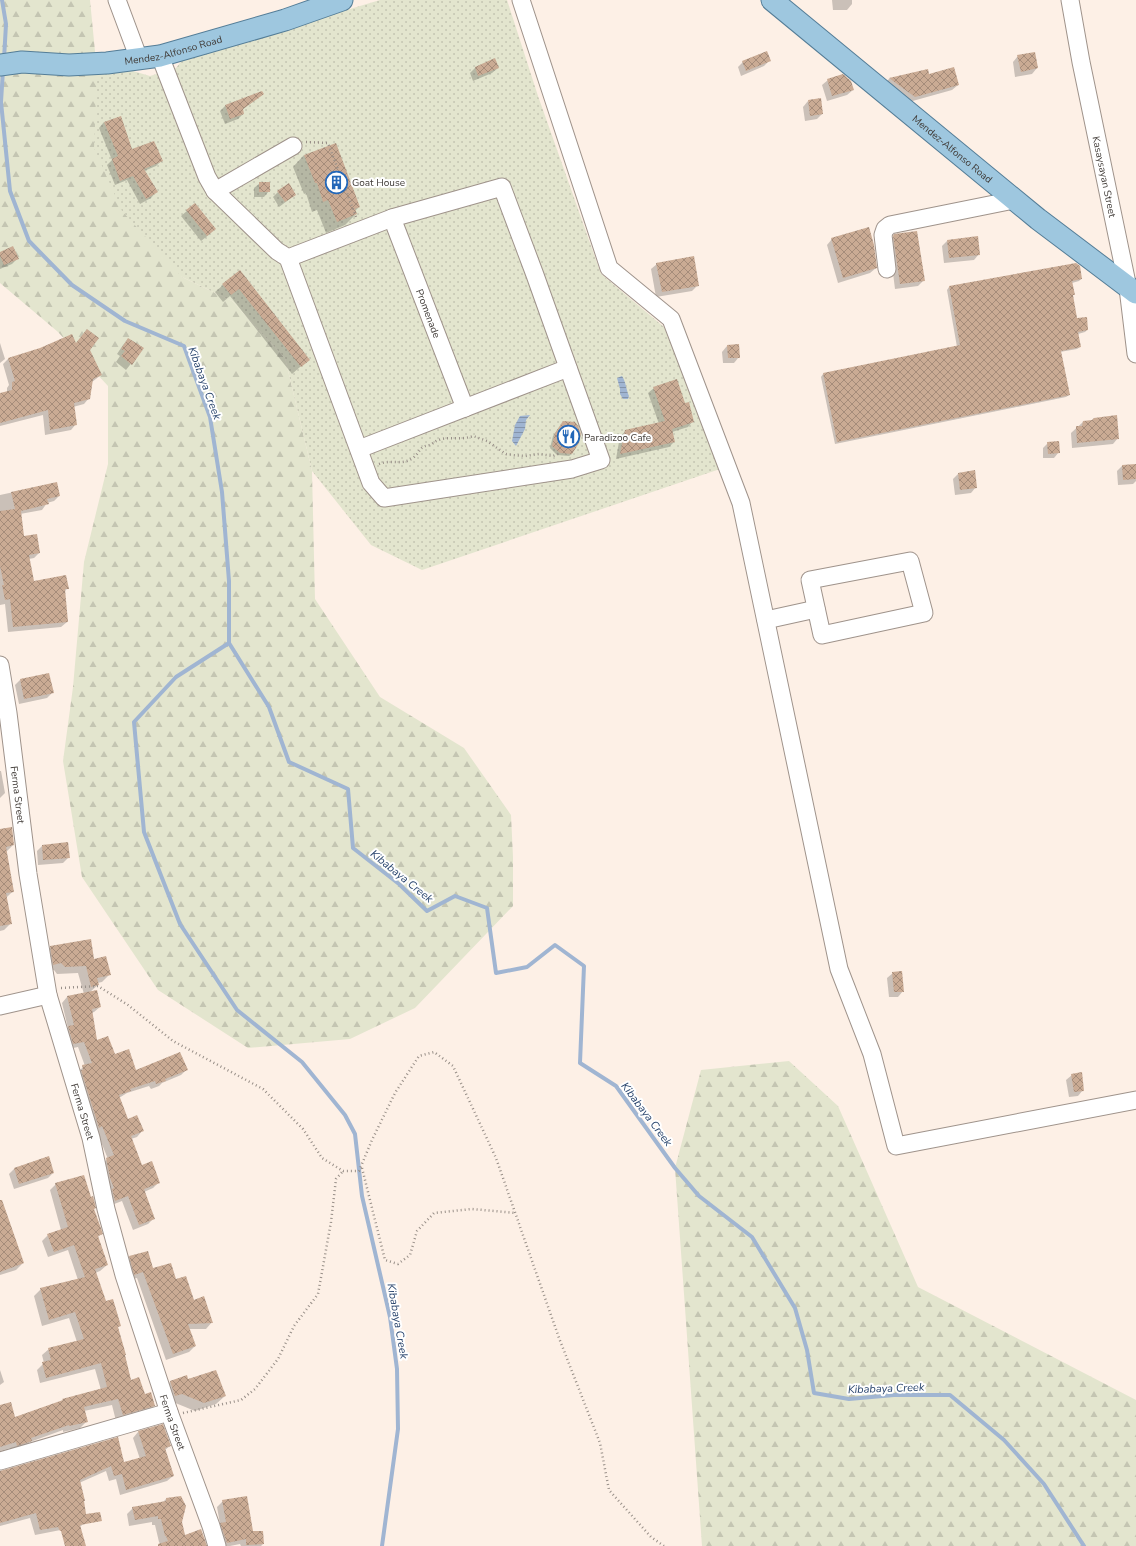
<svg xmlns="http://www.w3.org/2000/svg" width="1136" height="1546" viewBox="0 0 1136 1546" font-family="'Nunito Sans',sans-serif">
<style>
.forest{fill:url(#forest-firs)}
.park{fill:url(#park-dots)}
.water{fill:url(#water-rules)}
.shadow{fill:#0003}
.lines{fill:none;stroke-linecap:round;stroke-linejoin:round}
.stream{stroke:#a0b5d2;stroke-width:4}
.building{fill:url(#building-cross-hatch)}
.minor-casing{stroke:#9f938b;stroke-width:19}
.major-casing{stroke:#547d97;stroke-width:23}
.path{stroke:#988f88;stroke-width:2.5;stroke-dasharray:1 3;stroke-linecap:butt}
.minor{stroke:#fff;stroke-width:17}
.major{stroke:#9ec7df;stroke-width:21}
.labels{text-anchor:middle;stroke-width:4;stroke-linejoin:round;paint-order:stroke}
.street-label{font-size:10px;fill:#403b37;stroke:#fff}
.poi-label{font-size:10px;fill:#403b37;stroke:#fff;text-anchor:start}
.water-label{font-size:11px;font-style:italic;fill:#27436c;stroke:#fff}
</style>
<defs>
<pattern id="forest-firs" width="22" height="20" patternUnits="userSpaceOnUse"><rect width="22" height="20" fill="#e3e5ce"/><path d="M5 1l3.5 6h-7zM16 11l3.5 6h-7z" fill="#c4c5b2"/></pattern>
<pattern id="park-dots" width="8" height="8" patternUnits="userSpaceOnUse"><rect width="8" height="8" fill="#e3e5ce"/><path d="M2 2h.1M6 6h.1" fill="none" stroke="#c4c5b2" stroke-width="1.8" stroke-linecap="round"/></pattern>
<pattern id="water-rules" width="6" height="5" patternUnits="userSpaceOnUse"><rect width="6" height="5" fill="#a0b5d2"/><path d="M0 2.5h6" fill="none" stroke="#8494ab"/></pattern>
<pattern id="building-cross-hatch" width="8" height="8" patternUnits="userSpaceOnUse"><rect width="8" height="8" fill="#caab94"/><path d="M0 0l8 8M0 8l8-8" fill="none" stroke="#a58c7a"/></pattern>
</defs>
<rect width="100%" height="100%" fill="#fdf0e6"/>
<g class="forest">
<path d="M0,0H90L97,72L182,277L232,301L285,358L312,471L315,599L380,697L464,748L511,815L513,857V906L415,1008L350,1039L248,1048L158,990L82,877L63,761L73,687L84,562L108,464V386L58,332L0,283Z"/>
<path d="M789,1061L838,1106L918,1287L1136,1400V1546H702L675,1168L701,1070Z"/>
</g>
<path class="park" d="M380,0H507L538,96L601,274L664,327L720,469L422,570L371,545L312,471L285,358L232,301L182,277L122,211L94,148L97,72L126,69L150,76L176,68L183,59Z"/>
<g class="water">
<path d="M622,376C626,382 626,389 629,396L628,399H623L620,394V389L617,378Z"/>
<path d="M530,415L526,420L525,429L516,446L512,441L515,425L520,416Z"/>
</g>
<g class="shadow">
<path d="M832,0H852V4L847,10H833Z"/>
<path d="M1018,56L1037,68L1032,74L1015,77L1013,62Z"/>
<path d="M769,61L764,66L741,76L738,67L743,62Z"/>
<path d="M475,68H498L492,73L473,81L470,73Z"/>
<path d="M927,70L928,75L958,85L952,90L909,102L884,84L889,79Z"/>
<path d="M828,80L853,90L847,95L827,101L822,85Z"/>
<path d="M263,94L242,110L243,114L238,119L225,124L220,111L225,106Z"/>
<path d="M808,101L822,114L817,119L805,121L803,107Z"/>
<path d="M104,122L131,151L161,161L156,166L144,171L156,192L151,198L140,204L127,180L115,185L107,165L112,160L99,128Z"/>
<path d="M304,155L359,207L355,211L356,214L345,225L326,233L317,210L312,212L306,193L304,194L293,167Z"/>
<path d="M260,183L269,191L264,197H254V188Z"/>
<path d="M278,192L295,195L279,207L273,197Z"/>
<path d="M195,204L210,234L201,241L181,216Z"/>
<path d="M894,236L924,280L918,286L895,289L889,241Z"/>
<path d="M832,239L876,268L870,273L838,283L827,245Z"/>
<path d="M947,241L979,254L974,260L944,263L942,246Z"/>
<path d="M0,253L18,258L12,264L0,269Z"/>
<path d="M657,264L698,285L692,291L656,297L651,269Z"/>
<path d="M239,271L308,360L292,374L230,296L223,302L215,292Z"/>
<path d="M1081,279L1079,281L1072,283L1074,294L1072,296L1076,319L1087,330L1085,332L1078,334L1080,347L1077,349L1060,352L1069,395L1066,397L835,444L821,377L823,374L957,347L947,290L949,287Z"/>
<path d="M128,339L143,348L126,370L116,362L120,356L117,354L123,345Z"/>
<path d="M0,343L5,359L0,363Z"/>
<path d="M76,344L89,350L101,375L92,382L89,398L84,404L73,407L76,424L71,430L45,435L43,415L0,426V394L7,393V388L9,385L3,364L8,359Z"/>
<path d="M727,346L739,357L734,363H723L722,352Z"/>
<path d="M654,388L685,404L693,421L688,427L672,432L674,442L669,447L616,459L620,436L626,431L659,424L648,393Z"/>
<path d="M1083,422L1118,438L1113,444L1072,448L1071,433Z"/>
<path d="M561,425L572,454L569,456L557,455L550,448L553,436Z"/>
<path d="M1048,443L1059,452L1054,458H1043V448Z"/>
<path d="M1136,465V481L1133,484L1118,485L1117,471L1122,466Z"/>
<path d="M958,474L976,487L971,493L955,495L953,479Z"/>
<path d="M56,483L59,496L54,501L47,503L42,510L20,514L23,537L39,553L34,558L29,559L33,582L68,588L64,592L67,622L61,627L8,632L5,604L0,605V495Z"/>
<path d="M20,680L53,692L47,698L19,704L15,685Z"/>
<path d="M0,771H1L5,793L0,798Z"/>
<path d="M0,830L13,845L6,852L13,891L6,898L11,923L4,930L0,931Z"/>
<path d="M42,846L69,857L63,863L38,865L37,851Z"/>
<path d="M51,947L93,960L110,974L102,982L97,983L98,985L90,992L100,1007L94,1012L91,1013L96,1042L135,1071L187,1069L181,1075L162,1083L159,1086L151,1089L149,1086L127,1093L119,1098L127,1120L142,1131L137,1137L131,1139L142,1166L159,1182L153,1188L144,1192L153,1219L148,1224L133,1230L122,1201L109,1206L100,1165L108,1159L97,1132L77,1072L85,1066L78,1047L68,1049L63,1033L68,1028L62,1003L67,997L84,994L78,973L57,974L54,970L46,971L43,954Z"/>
<path d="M893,973L903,991L898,997H889L887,978Z"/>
<path d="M1072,1075L1083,1090L1078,1096L1069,1097L1066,1080Z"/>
<path d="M48,1157L53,1173L48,1178L14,1189L9,1174L14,1169Z"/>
<path d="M56,1184L93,1209L101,1234L97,1238L107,1265L100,1271L95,1273L105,1302L120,1325L117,1328L131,1381L154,1405L148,1412L116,1421L112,1405L84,1411L87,1421L80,1428L63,1432V1430L30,1442L24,1447L11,1451L10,1448L0,1451V1406L15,1418L60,1402L63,1400L101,1390L95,1369L40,1383L37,1370L44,1363L42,1355L49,1349L77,1342L69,1318L42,1326L34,1296L41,1289L78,1280L68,1250L48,1257L42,1241L48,1235L61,1230L50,1190Z"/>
<path d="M0,1206L23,1263L16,1270L0,1275Z"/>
<path d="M130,1257L153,1269L193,1301L212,1322L206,1329H189L195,1346L189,1352L166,1360L137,1278L128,1280L124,1263Z"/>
<path d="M0,1370L4,1382L0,1385Z"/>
<path d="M188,1380L225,1396L216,1404L195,1411L173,1402L162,1390L170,1382Z"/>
<path d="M138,1432L170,1446L165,1450L173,1476L167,1481L120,1495L116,1479L109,1481L106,1471L79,1483L87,1521L81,1526L35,1535L30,1518L0,1526V1471L123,1463L140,1459L133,1438Z"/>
<path d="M166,1499L181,1522L185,1536L206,1546H162L159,1542L155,1525H152V1522L129,1526L127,1514L133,1508L162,1503Z"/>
<path d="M223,1501L263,1544L261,1546H241L240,1544L230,1546H221L216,1529L220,1524L217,1507Z"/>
</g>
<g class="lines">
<g class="stream">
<path d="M2,0L6,24L4,59"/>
<path d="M3,70L1,102L10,191L29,241L72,285L125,321L184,346L210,417L222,492L229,581V643L269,707L289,762L348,789L353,848L399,884L427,911L455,896L487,908L496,973L527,967L555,945L584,966L580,1063L616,1086L675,1168L699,1196L752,1237L795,1308L807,1350L814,1393L849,1399L894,1395H950L1004,1440L1044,1484L1084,1546"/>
<path d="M229,643L176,677L134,722L144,832L180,924L237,1010L302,1062L345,1115L355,1134L362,1196L390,1317L397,1369L398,1429L382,1546"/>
</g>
</g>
<g class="building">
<path d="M767,51L771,61L746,71L742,61Z"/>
<path d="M1035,52L1038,68L1021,72L1017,55Z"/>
<path d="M495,58L499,68L478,76L475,67Z"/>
<path d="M954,67L959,85L915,97L889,78L928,69L929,74Z"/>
<path d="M843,74L851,81L854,90L832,96L827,79Z"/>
<path d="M262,91L264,94L243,109L244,114L230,119L225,105Z"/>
<path d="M821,98L823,114L810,116L808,100Z"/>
<path d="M121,116L132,149L154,141L163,161L144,169L158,192L146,199L133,176L120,181L112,159L118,156L104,122Z"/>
<path d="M336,143L360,207L355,209L357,214L337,222L328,200L323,202L317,183H315L304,155Z"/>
<rect x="259" y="182" width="11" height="10"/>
<path d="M289,183L296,195L285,202L277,191Z"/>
<path d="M195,203L216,229L207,236L186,210Z"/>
<path d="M869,227L874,245L877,268L843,278L831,238Z"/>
<path d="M917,231L925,281L900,284L893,236L894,234Z"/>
<path d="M978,236L980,255L949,258L947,240Z"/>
<path d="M13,246L19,259L4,265L0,256V252Z"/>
<path d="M694,256L699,286L662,292L656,263Z"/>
<path d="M1076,263L1080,266L1082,279L1072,281L1075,295H1073L1077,318L1087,317L1088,330L1078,332L1081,347L1061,351L1070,395L837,442L823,373L960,345L949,286Z"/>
<path d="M240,270L310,360L301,367L239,289L231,295L222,284Z"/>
<path d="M87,329L99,338L90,350L102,375L93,379L90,399L74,403L77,425L50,430L48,410L0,423V393L12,390V382L15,381L8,358L40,348L72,334L76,343Z"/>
<path d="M128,338L144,348L132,365L121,356L125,351L121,349Z"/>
<path d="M739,344L740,358H728L727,345Z"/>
<path d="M677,379L685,403L689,402L694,422L672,429L675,442L620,454L625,430L665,421L653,387Z"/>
<path d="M1117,415L1119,439L1077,443L1076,426H1082L1083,421L1092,420L1094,418Z"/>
<path d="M563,421L575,422L578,426L581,434L579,443L572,454L560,453L552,446L555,433Z"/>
<path d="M1059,441L1060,453L1048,454L1047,442Z"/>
<path d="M1136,464V479L1123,480L1122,465Z"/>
<path d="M975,470L977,488L960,490L958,473Z"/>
<path d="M57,482L60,496L47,499L49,504L21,511L24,536L37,534L40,553L29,555L34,581L66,575L69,589H65L68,622L13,627L10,599L5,600L2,585H4L0,566V511L15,509L11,492Z"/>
<path d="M49,673L54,693L24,699L20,679Z"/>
<path d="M12,827L14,845L6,847L14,892L6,893L12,924L0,926V829Z"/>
<path d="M68,842L70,858L43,860L42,845Z"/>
<path d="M91,939L94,959L106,956L111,975L97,978L99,985L91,987L86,966L65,967L61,963L53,965L50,946Z"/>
<path d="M902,971L904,992H894L892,972Z"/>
<path d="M97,990L101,1007L92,1009L97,1040L108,1036L115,1054L129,1049L136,1070L180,1052L188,1070L165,1079L166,1081L156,1084L155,1081L130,1089L131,1091L119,1095L128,1119L137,1115L144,1131L131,1136L142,1165L152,1161L160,1183L144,1189L155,1219L139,1225L128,1196L115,1201L112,1189L114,1188L110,1178L106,1158L114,1155L102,1126L99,1128L81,1070H83L82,1065L92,1063L84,1042L73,1044L68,1026L74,1025L67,996Z"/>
<path d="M1082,1072L1084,1091L1074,1092L1071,1074Z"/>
<path d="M49,1156L54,1173L19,1184L14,1168Z"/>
<path d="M84,1175L91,1197L93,1196L96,1208L94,1209L103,1234L98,1236L108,1265L95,1269L106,1301L113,1299L121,1326L118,1327L126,1355H125L131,1380L139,1377L145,1394L151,1392L155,1406L123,1415L118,1399L96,1404L84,1407L88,1422L69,1426V1425L31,1438L32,1441L17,1446L16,1442L0,1447V1405L11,1402L15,1417L63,1400L62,1399L107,1387L101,1363L46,1378L42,1362L51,1360L48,1348L84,1339L75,1312L49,1320L40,1288L85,1277L74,1245L54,1252L47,1234L68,1227L55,1183Z"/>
<path d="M0,1200H2L24,1263L0,1272Z"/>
<path d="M148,1251L153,1268L171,1263L176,1279L186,1276L194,1300L204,1296L213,1323L188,1324L196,1346L173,1354L143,1272L134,1275L129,1256Z"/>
<path d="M216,1370L226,1396L204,1403L182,1394L175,1396L170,1381L187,1375L188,1379Z"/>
<path d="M163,1424L171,1446L165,1448L174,1476L126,1490L122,1474L114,1476L111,1466L80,1480L85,1501H84L86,1514L100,1512L102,1521L80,1525L86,1546H65L61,1531H60L58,1527L40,1530L36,1513L0,1523V1471L118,1437L124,1462L146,1456L138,1431Z"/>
<path d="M181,1496L186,1506L182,1522L185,1535L201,1529L207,1546H158V1544L168,1541L166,1536H165L161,1519H158V1516L135,1520L132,1507L166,1501V1498Z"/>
<path d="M247,1496L253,1531H263L264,1544L246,1545V1539L227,1543L220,1523L226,1522L222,1500Z"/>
</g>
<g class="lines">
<defs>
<g id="minor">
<path d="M117,0L139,59"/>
<path d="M521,0L609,268L671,319L741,503L839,969L872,1054L896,1146L1136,1100"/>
<path id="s1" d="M1070,0L1081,62L1128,288L1136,354"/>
<path d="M160,56L207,177L215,191L277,251L288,258L371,483L384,498L572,469L601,460L535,275L502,187L392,218L288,258"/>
<path d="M215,191L293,146"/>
<path id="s2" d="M392,218L465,408"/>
<path d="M887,269L883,235L885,229L890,225L1014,200"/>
<path d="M359,449L568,368"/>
<path d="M910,561L924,613L822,635L810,580Z"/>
<path d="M766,620L816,609"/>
<path id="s3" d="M0,665L8,713L28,874L48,995L91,1138L106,1209L124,1275L169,1412L211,1526L217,1546"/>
<path d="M0,1006L48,995"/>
<path d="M0,1461L169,1412"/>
</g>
<g id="major">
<path id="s4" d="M772,0L1038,219L1136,293"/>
<path id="s5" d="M0,65L22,62L69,65L107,63L160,56L285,20L342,0"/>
</g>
</defs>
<use href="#minor" class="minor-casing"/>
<use href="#major" class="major-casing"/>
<g class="path">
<path d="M306,142L328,143L356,217"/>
<path d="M379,464C392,459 401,466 413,458C421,452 418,446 431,445C443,433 457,442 473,436L487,441L506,454L512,455L525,456L539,454L553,456L560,453"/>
<path d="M61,988L98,986L128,1005L173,1041L263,1089L303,1129L322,1158L343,1171H359L372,1140L395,1093L419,1056L434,1052L453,1066L496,1158L559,1338L600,1443L609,1490L651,1537L664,1546"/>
<path d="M362,1168L385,1260L398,1264L410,1255L417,1231L434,1213L472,1209L516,1213"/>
<path d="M183,1413L241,1400L255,1389L278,1359L294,1326L318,1294L331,1222L336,1179L343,1171"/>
</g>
<use href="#minor" class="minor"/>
<use href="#major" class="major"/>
</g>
<defs>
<symbol id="building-ring" viewBox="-11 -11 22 22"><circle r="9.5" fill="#fff" stroke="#2367b8" stroke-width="1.5"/><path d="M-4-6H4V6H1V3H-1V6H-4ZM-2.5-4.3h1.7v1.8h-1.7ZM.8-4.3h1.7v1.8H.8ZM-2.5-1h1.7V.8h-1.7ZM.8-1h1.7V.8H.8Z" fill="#2367b8"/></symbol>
<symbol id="restaurant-ring" viewBox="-11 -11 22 22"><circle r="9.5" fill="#fff" stroke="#2367b8" stroke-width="1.5"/><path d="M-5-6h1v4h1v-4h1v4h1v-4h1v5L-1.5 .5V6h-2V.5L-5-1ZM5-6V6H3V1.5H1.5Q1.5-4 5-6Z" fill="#2367b8"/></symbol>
</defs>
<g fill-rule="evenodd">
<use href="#building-ring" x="324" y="170" width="25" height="25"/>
<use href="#restaurant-ring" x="556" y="424" width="25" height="25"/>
</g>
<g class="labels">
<g class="street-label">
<text dy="4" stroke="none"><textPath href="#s5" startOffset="175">Mendez-Alfonso Road</textPath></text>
<text dy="4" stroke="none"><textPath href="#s4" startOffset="234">Mendez-Alfonso Road</textPath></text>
<text dy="4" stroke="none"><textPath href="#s1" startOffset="180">Kasaysayan Street</textPath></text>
<text dy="4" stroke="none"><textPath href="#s2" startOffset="102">Promenade</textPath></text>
<text dy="4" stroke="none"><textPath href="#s3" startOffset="131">Ferma Street</textPath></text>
<text dy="4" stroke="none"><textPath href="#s3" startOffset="455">Ferma Street</textPath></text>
<text dy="4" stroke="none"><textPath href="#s3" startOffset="779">Ferma Street</textPath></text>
</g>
<g class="poi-label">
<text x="352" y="186">Goat House</text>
<text x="584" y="441">Paradizoo Cafe</text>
</g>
<g class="water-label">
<text transform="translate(205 383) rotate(70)" y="4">Kibabaya Creek</text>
<text transform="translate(402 876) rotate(39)" y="4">Kibabaya Creek</text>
<text transform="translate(647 1114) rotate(53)" y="4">Kibabaya Creek</text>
<text transform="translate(398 1321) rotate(80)" y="4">Kibabaya Creek</text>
<text transform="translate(886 1388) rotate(-2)" y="4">Kibabaya Creek</text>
</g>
</g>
</svg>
